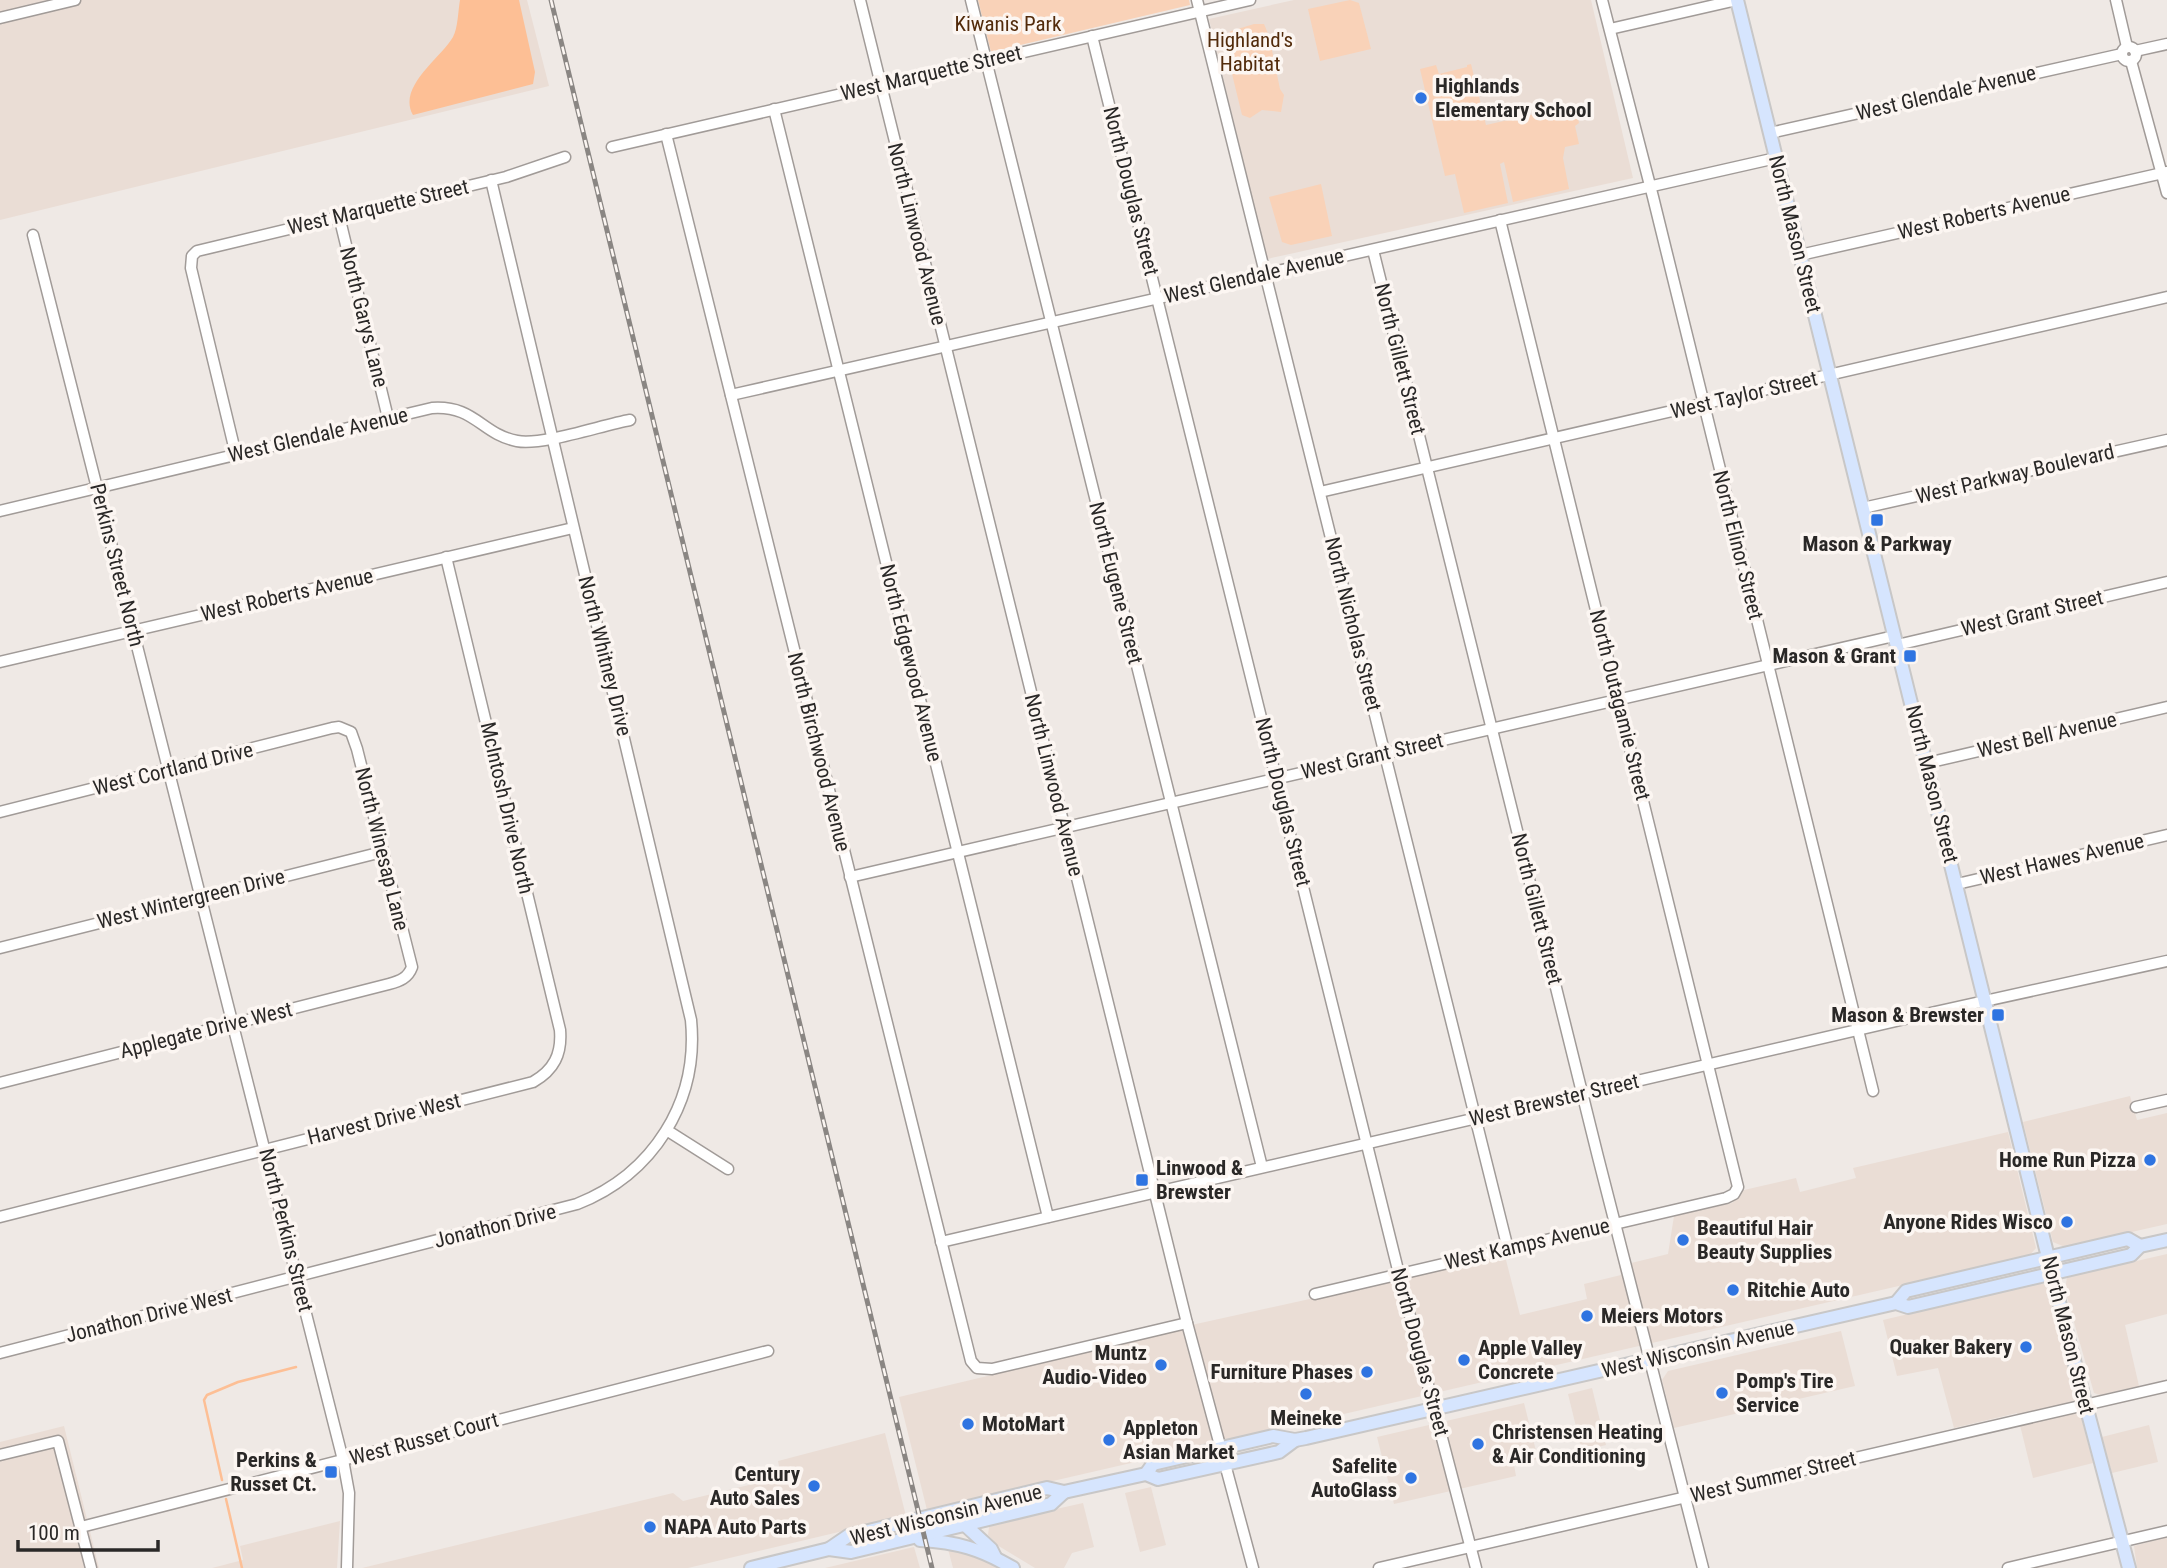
<svg xmlns="http://www.w3.org/2000/svg" width="2167" height="1568" viewBox="0 0 2167 1568" font-family="'Roboto Condensed',sans-serif">
<style>
.built{fill:#eaddd5}
.green{fill:#f9d2b8}
.water{fill:#fdbf95}
.lines{fill:none;stroke-linecap:round;stroke-linejoin:round}
.stream{stroke:#fdbf95;stroke-width:2.5}
.minor-casing{stroke:#a19b98;stroke-width:13}
.major-casing{stroke:#c8c7c7;stroke-width:16}
.minor{stroke:#fff;stroke-width:10}
.major{stroke:#d6e5fe;stroke-width:12}
.rail-casing{stroke:#8a8683;stroke-width:5}
.rail{stroke:#fcf6f2;stroke-width:2.5;stroke-dasharray:8;stroke-linecap:butt}
.poi-dot{fill:#2f74e1;stroke:#fcf6f2;stroke-width:2.5}
.labels{text-anchor:middle;stroke-width:7;stroke-linejoin:round;paint-order:stroke}
.park-label{font-size:21px;fill:#522b0b;stroke:#fcf6f2}
.street-label{font-size:21px;fill:#2a2827;stroke:#fcf6f2}
.poi-label{font-size:21px;font-weight:bold;fill:#2a2827;stroke:#fcf6f2;text-anchor:start}
</style>
<rect width="100%" height="100%" fill="#efe9e5"/>
<g class="built">
<path d="M0,0H527L549,86L0,220Z"/>
<path d="M1294,0H1591L1633,178L1267,259L1209,19Z"/>
<path d="M2130,1096L2137,1120L2167,1113V1224L2065,1247L2053,1242L2023,1122Z"/>
<path d="M2008,1132L2036,1248L2029,1256L927,1510L899,1397L1092,1351L1196,1324L1505,1256L1520,1315L1587,1299L1584,1284L1621,1275L1619,1266L1668,1254L1674,1216L1732,1203L1744,1190L1796,1178L1800,1192L1856,1178L1853,1168Z"/>
<path d="M2167,1254V1314L2125,1325L2139,1386L2100,1395L2094,1393L2065,1290L2067,1277Z"/>
<path d="M2039,1283L2044,1284L2048,1290L2093,1463L2033,1478L2017,1413L1954,1428L1938,1368L1897,1376L1883,1320Z"/>
<path d="M1841,1331L1855,1386L1674,1428L1662,1380L1668,1371Z"/>
<path d="M1592,1388L1606,1445L1582,1451L1568,1394Z"/>
<path d="M1524,1403L1538,1459L1514,1465L1516,1476L1394,1504L1377,1437Z"/>
<path d="M2149,1425L2158,1462L2112,1473L2102,1437Z"/>
<path d="M64,1426L99,1568H0V1442Z"/>
<path d="M885,1433L906,1516L688,1568H362L673,1493L683,1501L781,1477L778,1461Z"/>
<path d="M1151,1487L1166,1545L1140,1552L1125,1493Z"/>
<path d="M1083,1503L1094,1547L1072,1553L1064,1568H1035L997,1545L988,1535L989,1527L994,1523Z"/>
<path d="M340,1521L337,1568H212L243,1560L240,1546Z"/>
<path d="M2167,1537V1568H2137L2134,1546Z"/>
<path d="M947,1545L978,1557L997,1568H953Z"/>
<path d="M914,1547L920,1568H825Z"/>
</g>
<g class="green">
<path d="M978,0H1189L1190,5L991,52Z"/>
<path d="M1350,0L1359,3L1371,49L1320,61L1308,9Z"/>
<path d="M1254,24H1264L1269,36L1280,89L1284,95L1281,112L1262,110L1250,118L1242,115L1223,37L1231,31Z"/>
<path d="M1471,64L1486,125L1575,105L1579,123L1575,126L1579,144L1565,147L1563,158L1569,189L1513,202L1504,162L1500,164L1508,203L1464,213L1455,174L1445,176L1420,69L1436,65L1439,74L1467,67V65Z"/>
<path d="M1321,184L1332,236L1291,245L1282,242L1269,197Z"/>
</g>
<path class="water" d="M460,0H519L535,72L533,84L413,115C397,87 440,59 453,37C458,28 458,11 460,0Z"/>
<g class="lines">
<g class="stream">
<path d="M222,1480L204,1400L207,1395L238,1382L296,1367"/>
<path d="M226,1499L242,1568"/>
</g>
<defs>
<g id="minor">
<path d="M860,0L1187,1323L1253,1568"/>
<path d="M971,0L1262,1167"/>
<path d="M1197,0L1508,1249"/>
<path d="M1602,0L1653,197L1873,1091"/>
<path d="M2116,0L2127,47"/>
<path d="M0,18L75,0"/>
<path d="M1610,29L1737,0"/>
<path d="M1092,36L1399,1274L1476,1568"/>
<circle cx="2129" cy="54" r="7"/>
<path d="M2135,51L2167,44"/>
<path d="M2131,61L2167,193"/>
<path d="M774,109L1048,1217"/>
<path d="M1770,133L2122,54"/>
<path d="M666,134L971,1361L977,1368L992,1369L1187,1323"/>
<path d="M612,147L1250,0"/>
<path d="M339,216L388,418"/>
<path d="M33,235L343,1460L349,1493L347,1568"/>
<path d="M1373,250L1598,1157L1703,1568"/>
<path d="M1800,255L2167,172"/>
<path d="M731,395L1776,158"/>
<path d="M236,455L191,268L192,256L197,251L506,177L565,157"/>
<path d="M1320,492L2167,297"/>
<path d="M1863,508L2167,440"/>
<path d="M0,511L432,408C475,405 481,434 517,441C542,446 602,425 630,420"/>
<path d="M1897,645L2167,582"/>
<path d="M0,662L573,528"/>
<path d="M1927,763L2167,707"/>
<path d="M0,812L332,728L339,727L351,732L357,749L412,967C408,978 400,981 389,984L0,1083"/>
<path d="M850,877L1894,636"/>
<path d="M1957,884L2167,835"/>
<path d="M0,948L382,852"/>
<path d="M2136,1107L2167,1100"/>
<path d="M668,1131L728,1169"/>
<path d="M0,1217L533,1082C554,1070 562,1054 560,1030L446,557"/>
<path d="M941,1242L1935,1012L2167,961"/>
<path d="M1315,1294L1726,1198L1734,1194L1738,1187L1500,220"/>
<path d="M0,1353L577,1204C653,1174 699,1102 691,1020L491,180"/>
<path d="M0,1455L58,1441L91,1568"/>
<path d="M81,1527L768,1351"/>
<path d="M1379,1568L2167,1386"/>
<path d="M2008,1568L2167,1531"/>
</g>
<g id="major">
<path d="M1737,0L2067,1334L2129,1568"/>
<path d="M1896,1303L1906,1291L2128,1239L2140,1246"/>
<path d="M1146,1474L1153,1464L1273,1436L1295,1440L1306,1438L1896,1303L1908,1307L2131,1255L2140,1246L2167,1240"/>
<path d="M964,1524L991,1549L995,1557"/>
<path d="M920,1540C957,1542 981,1549 1013,1568"/>
<path d="M829,1549L848,1536L1047,1488L1064,1492L1146,1474L1158,1479L1279,1452L1295,1440"/>
<path d="M751,1568L829,1549L851,1552L1051,1504L1064,1492"/>
</g>
</defs>
<use href="#minor" class="minor-casing"/>
<use href="#major" class="major-casing"/>
<use href="#minor" class="minor"/>
<use href="#major" class="major"/>
<defs>
<path id="rail" d="M551,0L932,1568"/>
</defs>
<use href="#rail" class="rail-casing"/>
<use href="#rail" class="rail"/>
</g>
<g class="poi-dot">
<circle cx="1421" cy="98" r="7"/>
<rect x="1870" y="513" width="14" height="14" rx="3.5"/>
<rect x="1903" y="649" width="14" height="14" rx="3.5"/>
<rect x="1991" y="1008" width="14" height="14" rx="3.5"/>
<circle cx="2150" cy="1160" r="7"/>
<rect x="1135" y="1173" width="14" height="14" rx="3.5"/>
<circle cx="2067" cy="1222" r="7"/>
<circle cx="1683" cy="1240" r="7"/>
<circle cx="1733" cy="1290" r="7"/>
<circle cx="1587" cy="1316" r="7"/>
<circle cx="2026" cy="1347" r="7"/>
<circle cx="1464" cy="1360" r="7"/>
<circle cx="1161" cy="1365" r="7"/>
<circle cx="1367" cy="1372" r="7"/>
<circle cx="1722" cy="1393" r="7"/>
<circle cx="1306" cy="1394" r="7"/>
<circle cx="968" cy="1424" r="7"/>
<circle cx="1109" cy="1440" r="7"/>
<circle cx="1478" cy="1444" r="7"/>
<rect x="324" y="1465" width="14" height="14" rx="3.5"/>
<circle cx="1411" cy="1478" r="7"/>
<circle cx="814" cy="1486" r="7"/>
<circle cx="650" cy="1527" r="7"/>
</g>
<g class="labels">
<g class="park-label">
<text x="1008" y="31">Kiwanis Park</text>
<text x="1250" y="47">Highland's<tspan x="1250" dy="24">Habitat</tspan></text>
</g>
<g class="street-label">
<text transform="translate(931 73) rotate(-13)" y="7">West Marquette Street</text>
<text transform="translate(1946 93) rotate(-13)" y="7">West Glendale Avenue</text>
<text transform="translate(1131 191) rotate(76)" y="7">North Douglas Street</text>
<text transform="translate(378 207) rotate(-13)" y="7">West Marquette Street</text>
<text transform="translate(1984 213) rotate(-13)" y="7">West Roberts Avenue</text>
<text transform="translate(917 234) rotate(76)" y="7">North Linwood Avenue</text>
<text transform="translate(1795 234) rotate(76)" y="7">North Mason Street</text>
<text transform="translate(1254 276) rotate(-13)" y="7">West Glendale Avenue</text>
<text transform="translate(364 317) rotate(76)" y="7">North Garys Lane</text>
<text transform="translate(1400 359) rotate(76)" y="7">North Gillett Street</text>
<text transform="translate(1744 395) rotate(-13)" y="7">West Taylor Street</text>
<text transform="translate(318 435) rotate(-13)" y="7">West Glendale Avenue</text>
<text transform="translate(2015 474) rotate(-13)" y="7">West Parkway Boulevard</text>
<text transform="translate(1738 545) rotate(76)" y="7">North Elinor Street</text>
<text transform="translate(117 565) rotate(76)" y="7">Perkins Street North</text>
<text transform="translate(1116 583) rotate(76)" y="7">North Eugene Street</text>
<text transform="translate(287 595) rotate(-13)" y="7">West Roberts Avenue</text>
<text transform="translate(2032 613) rotate(-13)" y="7">West Grant Street</text>
<text transform="translate(1353 624) rotate(76)" y="7">North Nicholas Street</text>
<text transform="translate(605 656) rotate(76)" y="7">North Whitney Drive</text>
<text transform="translate(911 663) rotate(76)" y="7">North Edgewood Avenue</text>
<text transform="translate(1620 705) rotate(76)" y="7">North Outagamie Street</text>
<text transform="translate(2047 735) rotate(-13)" y="7">West Bell Avenue</text>
<text transform="translate(819 752) rotate(76)" y="7">North Birchwood Avenue</text>
<text transform="translate(1372 756) rotate(-13)" y="7">West Grant Street</text>
<text transform="translate(173 769) rotate(-14)" y="7">West Cortland Drive</text>
<text transform="translate(1932 784) rotate(76)" y="7">North Mason Street</text>
<text transform="translate(1054 785) rotate(76)" y="7">North Linwood Avenue</text>
<text transform="translate(1283 802) rotate(76)" y="7">North Douglas Street</text>
<text transform="translate(507 808) rotate(77)" y="7">McIntosh Drive North</text>
<text transform="translate(382 849) rotate(76)" y="7">North Winesap Lane</text>
<text transform="translate(2062 859) rotate(-13)" y="7">West Hawes Avenue</text>
<text transform="translate(191 899) rotate(-14)" y="7">West Wintergreen Drive</text>
<text transform="translate(1537 909) rotate(76)" y="7">North Gillett Street</text>
<text transform="translate(206 1030) rotate(-14)" y="7">Applegate Drive West</text>
<text transform="translate(1554 1100) rotate(-13)" y="7">West Brewster Street</text>
<text transform="translate(384 1119) rotate(-14)" y="7">Harvest Drive West</text>
<text transform="translate(495 1226) rotate(-14)" y="7">Jonathon Drive</text>
<text transform="translate(286 1230) rotate(76)" y="7">North Perkins Street</text>
<text transform="translate(1527 1244) rotate(-13)" y="7">West Kamps Avenue</text>
<text transform="translate(149 1315) rotate(-14)" y="7">Jonathon Drive West</text>
<text transform="translate(2068 1335) rotate(76)" y="7">North Mason Street</text>
<text transform="translate(1698 1349) rotate(-13)" y="7">West Wisconsin Avenue</text>
<text transform="translate(1420 1352) rotate(75)" y="7">North Douglas Street</text>
<text transform="translate(424 1439) rotate(-15)" y="7">West Russet Court</text>
<text transform="translate(1773 1477) rotate(-13)" y="7">West Summer Street</text>
<text transform="translate(946 1515) rotate(-14)" y="7">West Wisconsin Avenue</text>
</g>
<g class="poi-label">
<text x="1435" y="93">Highlands<tspan x="1435" dy="24">Elementary School</tspan></text>
<text x="1877" y="551" text-anchor="middle">Mason &amp; Parkway</text>
<text x="1896" y="663" text-anchor="end">Mason &amp; Grant</text>
<text x="1984" y="1022" text-anchor="end">Mason &amp; Brewster</text>
<text x="2136" y="1167" text-anchor="end">Home Run Pizza</text>
<text x="1156" y="1175">Linwood &amp;<tspan x="1156" dy="24">Brewster</tspan></text>
<text x="2053" y="1229" text-anchor="end">Anyone Rides Wisco</text>
<text x="1697" y="1235">Beautiful Hair<tspan x="1697" dy="24">Beauty Supplies</tspan></text>
<text x="1747" y="1297">Ritchie Auto</text>
<text x="1601" y="1323">Meiers Motors</text>
<text x="2012" y="1354" text-anchor="end">Quaker Bakery</text>
<text x="1478" y="1355">Apple Valley<tspan x="1478" dy="24">Concrete</tspan></text>
<text x="1147" y="1360" text-anchor="end">Muntz<tspan x="1147" dy="24">Audio-Video</tspan></text>
<text x="1353" y="1379" text-anchor="end">Furniture Phases</text>
<text x="1736" y="1388">Pomp's Tire<tspan x="1736" dy="24">Service</tspan></text>
<text x="1306" y="1425" text-anchor="middle">Meineke</text>
<text x="982" y="1431">MotoMart</text>
<text x="1123" y="1435">Appleton<tspan x="1123" dy="24">Asian Market</tspan></text>
<text x="1492" y="1439">Christensen Heating<tspan x="1492" dy="24">&amp; Air Conditioning</tspan></text>
<text x="317" y="1467" text-anchor="end">Perkins &amp;<tspan x="317" dy="24">Russet Ct.</tspan></text>
<text x="1397" y="1473" text-anchor="end">Safelite<tspan x="1397" dy="24">AutoGlass</tspan></text>
<text x="800" y="1481" text-anchor="end">Century<tspan x="800" dy="24">Auto Sales</tspan></text>
<text x="664" y="1534">NAPA Auto Parts</text>
</g>
</g>
<path d="M18 1540v10h140v-10" fill="none" stroke="#2a2827" stroke-width="3.5"/>
<text x="28" y="1540" font-size="21" fill="#2a2827" stroke="#fcf6f2" stroke-width="5" paint-order="stroke">100 m</text>
</svg>
